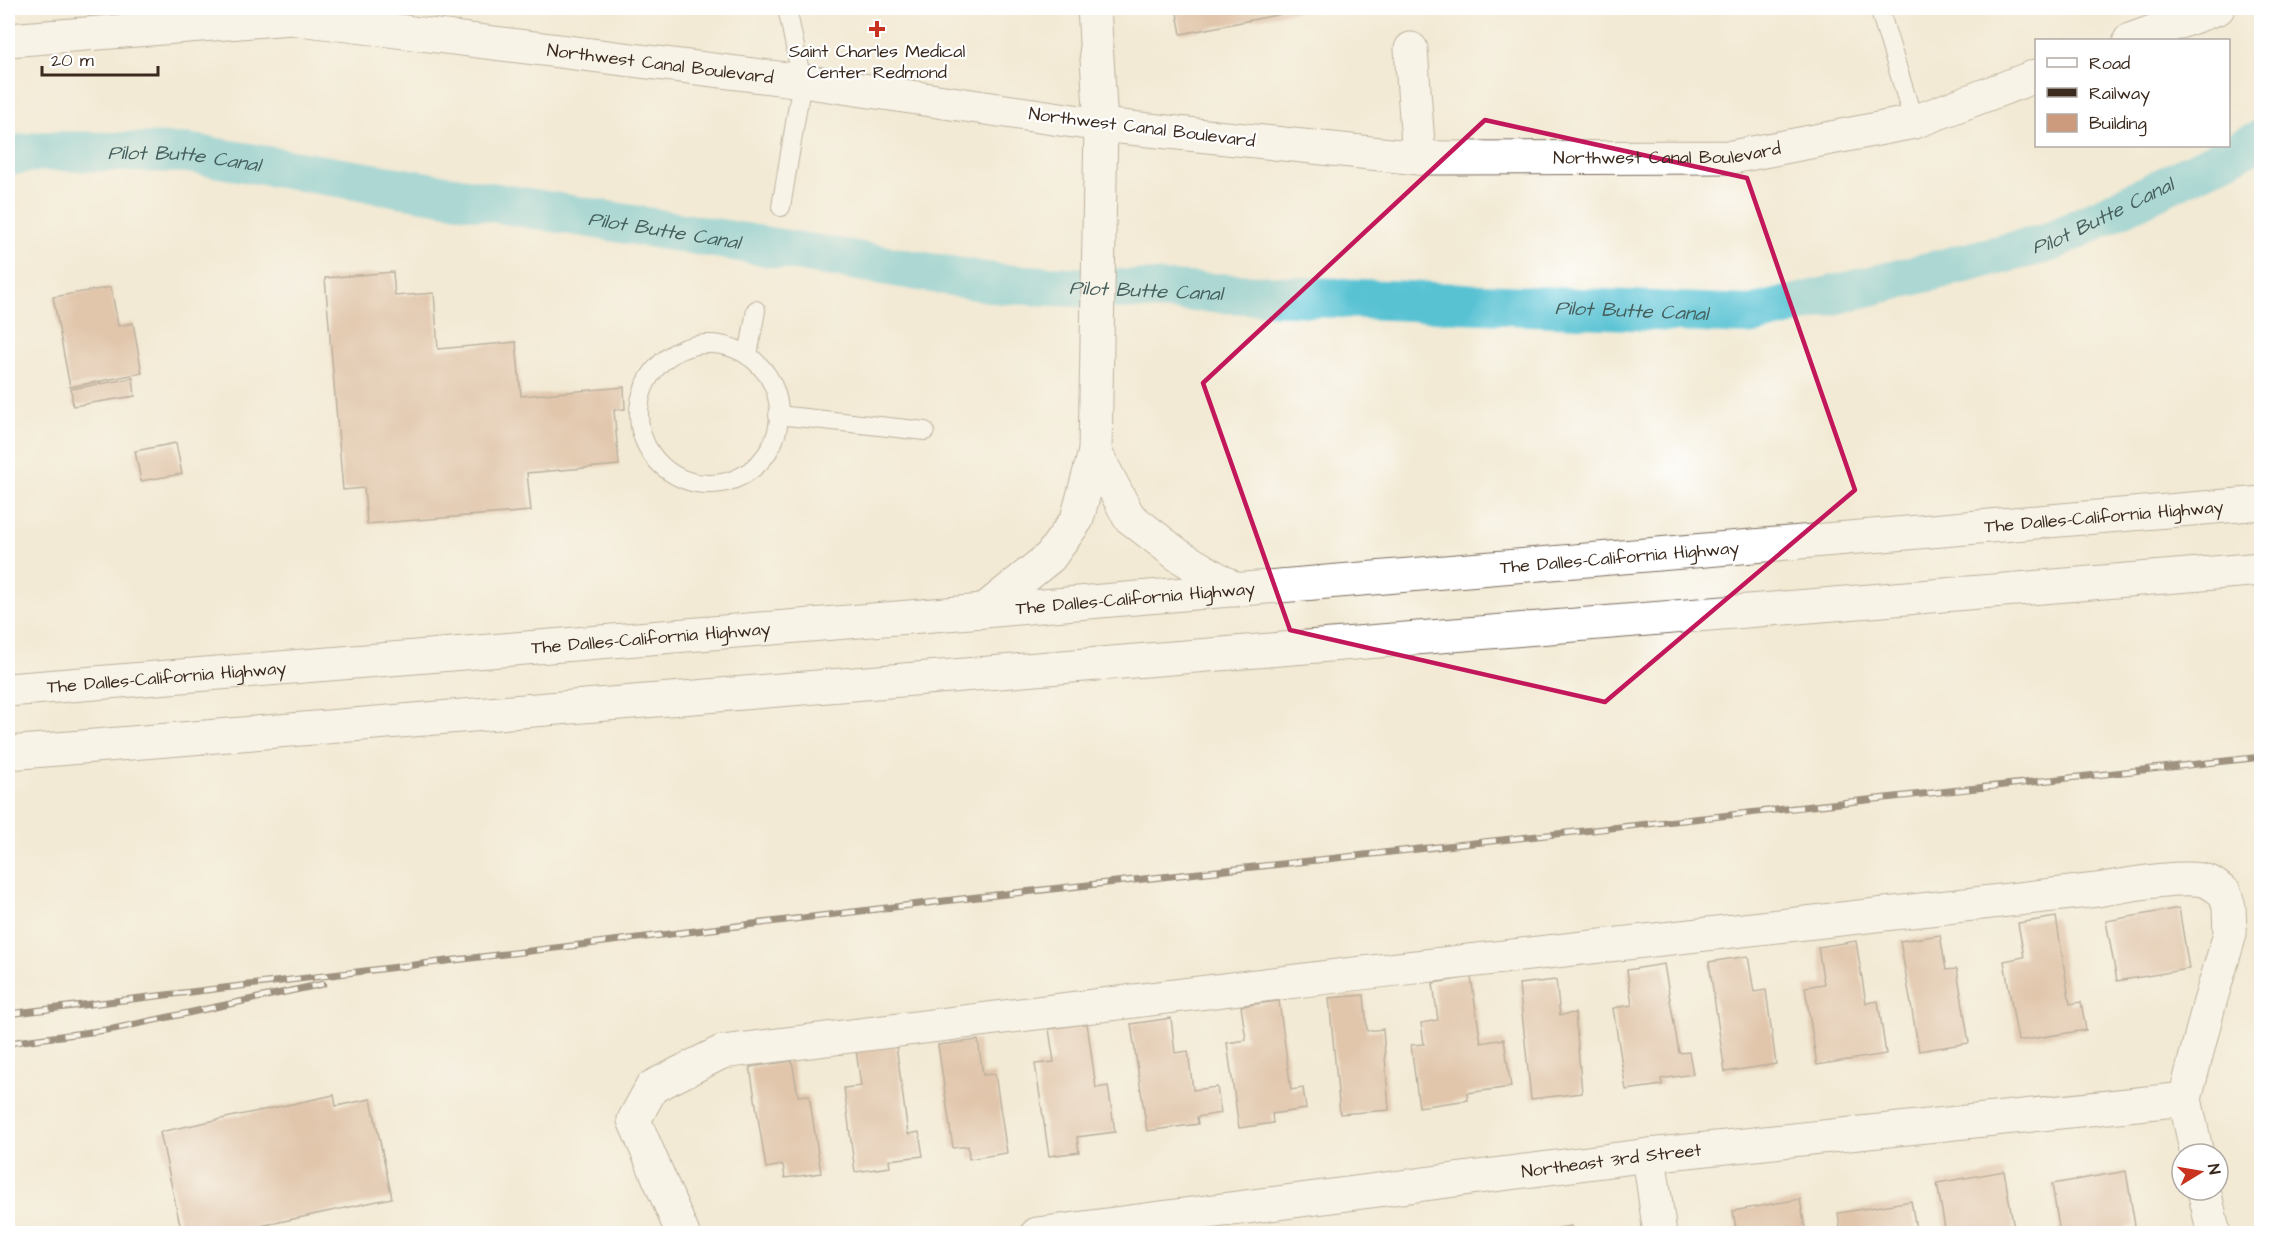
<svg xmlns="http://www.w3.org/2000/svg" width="2269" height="1241" viewBox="0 0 2269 1241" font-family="'Architects Daughter',sans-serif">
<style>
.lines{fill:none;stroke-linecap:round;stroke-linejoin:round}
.canal{stroke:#58c2d3;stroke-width:40}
.building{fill:#cc9b7d}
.service-casing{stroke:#7b6d5e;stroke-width:20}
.minor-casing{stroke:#7b6d5e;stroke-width:35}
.tertiary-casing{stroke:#7b6d5e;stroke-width:35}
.trunk-casing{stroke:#7b6d5e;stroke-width:35}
.service{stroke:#fff;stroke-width:18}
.minor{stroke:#fff;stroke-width:33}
.tertiary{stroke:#fff;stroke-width:33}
.trunk{stroke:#fff;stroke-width:33}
.rail-casing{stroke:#3b2a1e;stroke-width:7}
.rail{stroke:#fff;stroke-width:4.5;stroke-dasharray:14;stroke-linecap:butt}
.marked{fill:none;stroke:#c2185b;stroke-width:4.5;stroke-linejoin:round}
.poi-dot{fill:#c8321e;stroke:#fff;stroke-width:2}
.labels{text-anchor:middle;stroke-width:4.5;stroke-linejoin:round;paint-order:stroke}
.poi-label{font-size:18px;fill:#3b2a1e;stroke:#fff}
.street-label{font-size:18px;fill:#3b2a1e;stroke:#fff}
.water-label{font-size:20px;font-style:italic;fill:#455f5d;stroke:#fff}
</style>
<rect width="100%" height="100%" fill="#fff"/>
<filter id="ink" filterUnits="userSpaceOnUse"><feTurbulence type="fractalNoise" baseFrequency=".0167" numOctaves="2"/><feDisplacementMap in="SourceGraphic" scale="12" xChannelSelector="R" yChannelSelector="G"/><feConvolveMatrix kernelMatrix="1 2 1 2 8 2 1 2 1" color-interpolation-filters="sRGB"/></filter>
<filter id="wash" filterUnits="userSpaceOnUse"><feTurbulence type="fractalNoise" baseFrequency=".008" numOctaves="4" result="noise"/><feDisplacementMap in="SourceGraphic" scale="24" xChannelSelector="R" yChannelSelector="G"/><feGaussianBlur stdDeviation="1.35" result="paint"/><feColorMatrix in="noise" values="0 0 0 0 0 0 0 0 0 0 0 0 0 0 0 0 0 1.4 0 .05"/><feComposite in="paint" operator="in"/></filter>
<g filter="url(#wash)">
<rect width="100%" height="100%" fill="#f2ead4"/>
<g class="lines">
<path class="canal" id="s1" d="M8,156L43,151L187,153L1000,284L1751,315L2048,243L2262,139"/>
</g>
<g id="blocks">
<g class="building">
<path d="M1176,8H1307V9L1181,34Z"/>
<path d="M393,272L395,296L434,293L438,349L516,342L521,396L624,387L625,409L614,410L619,465L527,473L531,511L367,524L364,488L343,490L325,278Z"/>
<path d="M111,287L118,326L133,323L142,373L70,387L53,297Z"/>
<path d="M133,378L135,396L73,406L71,389Z"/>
<path d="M176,443L182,474L141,481L135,451Z"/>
<path d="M2179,908L2189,969L2117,981L2106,921Z"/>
<path d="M2056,917L2070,1004L2081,1002L2086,1030L2018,1041L2004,961L2024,957L2018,923Z"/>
<path d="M1940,935L1946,970L1957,969L1969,1043L1919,1051L1900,941Z"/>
<path d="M1856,941L1866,1003L1878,1001L1886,1054L1817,1065L1805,987L1824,984L1818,947Z"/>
<path d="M1748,956L1754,992L1766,990L1776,1064L1725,1072L1709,962Z"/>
<path d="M1664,964L1679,1053L1689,1052L1693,1074L1661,1079L1662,1085L1626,1090L1613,1008L1632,1005L1627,970Z"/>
<path d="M1471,977L1481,1043L1504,1039L1511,1087L1467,1093L1468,1100L1419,1107L1411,1045L1424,1044L1421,1023L1438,1020L1433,983Z"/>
<path d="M1556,980L1560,1015L1575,1013L1582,1093L1531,1099L1519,984Z"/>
<path d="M1364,995L1367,1031L1383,1029L1389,1110L1340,1114L1329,998Z"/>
<path d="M1279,1001L1291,1090L1303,1088L1306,1109L1272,1114L1273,1123L1239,1128L1227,1043L1246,1040L1241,1006Z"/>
<path d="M1171,1018L1175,1053L1188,1051L1193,1090L1217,1087L1221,1113L1197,1117L1198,1124L1147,1131L1131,1024Z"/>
<path d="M1087,1023L1096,1088L1108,1086L1115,1132L1077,1137L1079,1152L1049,1156L1035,1064L1054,1062L1049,1029Z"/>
<path d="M978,1040L983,1075L995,1074L1007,1153L969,1159L968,1146L953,1148L938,1045Z"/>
<path d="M896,1045L908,1134L919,1132L923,1156L889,1160L890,1167L855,1172L844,1088L861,1086L856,1050Z"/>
<path d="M792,1061L798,1096L809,1095L821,1173L785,1178L783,1165L766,1168L750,1067Z"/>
<path d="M334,1095L336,1106L371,1099L392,1198L223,1234H182L160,1132Z"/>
<path d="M2004,1171L2015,1234H1946L1937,1183Z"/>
<path d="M2126,1171L2135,1226L2099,1234H2060L2052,1184Z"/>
<path d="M1800,1199L1806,1234H1737L1733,1211Z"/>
<path d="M1911,1201L1917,1234H1841L1838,1213Z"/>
<path d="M1571,1226L1572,1234H1534V1232Z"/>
</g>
</g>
</g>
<g filter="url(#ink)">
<use href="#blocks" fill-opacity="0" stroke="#7b6d5e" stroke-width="1.5"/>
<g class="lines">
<defs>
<g id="service">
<path d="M1879,8L1914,122"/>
<path d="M781,207L802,81L787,8"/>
<circle cx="709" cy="414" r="70"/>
<path d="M748,356L756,310"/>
<path d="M778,415L925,431"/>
</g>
<g id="minor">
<path id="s2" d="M8,40L291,18L802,81L1101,125"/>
<path d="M1411,49L1419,158"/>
<path d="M1649,1155L1660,1234"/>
<path d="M2204,1190L2214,1234"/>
<path d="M683,1234L634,1120L652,1087L722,1052L1344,975L2097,890C2122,886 2187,873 2209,882C2215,885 2220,890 2225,893L2229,907L2230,934L2209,1005L2185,1099L2197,1154"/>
<path id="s3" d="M1037,1234L1649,1155L2185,1099"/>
</g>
<g id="tertiary">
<path d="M1094,8L1101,125L1095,452"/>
<path d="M2130,40L2218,8"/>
<path id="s4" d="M1101,125L1419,158L1732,157L1914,122L2036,76"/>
</g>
<g id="trunk">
<path d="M1095,452L1129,517L1178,555L1236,590"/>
<path d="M983,611L1050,557L1077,519L1095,452"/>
<path id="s5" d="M8,690L983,611L2262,503"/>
<path d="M8,753L2262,569"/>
</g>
</defs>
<use href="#service" class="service-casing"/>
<use href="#minor" class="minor-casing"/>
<use href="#tertiary" class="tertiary-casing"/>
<use href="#trunk" class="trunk-casing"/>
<use href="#service" class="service"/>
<use href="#minor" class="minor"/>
<use href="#tertiary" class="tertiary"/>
<use href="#trunk" class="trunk"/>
<defs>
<g id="rail">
<path d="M8,1014L969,898L2262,757"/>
<path d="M8,1043L113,1029L323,984"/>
</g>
</defs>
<use href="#rail" class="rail-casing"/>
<use href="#rail" class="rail"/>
</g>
</g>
<path d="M0 0H2269V1241H0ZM1485,120L1747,178L1855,490L1605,702L1290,630L1203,383Z" fill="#f2ead4" fill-opacity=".55" fill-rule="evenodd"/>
<path class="marked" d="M1485,120L1747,178L1855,490L1605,702L1290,630L1203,383Z"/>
<path class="poi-dot" d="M874 20h6v6h6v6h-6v6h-6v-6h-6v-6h6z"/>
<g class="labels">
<g class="poi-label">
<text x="877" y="57">Saint Charles Medical<tspan x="877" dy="21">Center Redmond</tspan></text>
</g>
<g class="street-label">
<text dy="6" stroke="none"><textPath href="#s2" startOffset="656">Northwest Canal Boulevard</textPath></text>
<text transform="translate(1142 127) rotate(7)" y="6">Northwest Canal Boulevard</text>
<text dy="6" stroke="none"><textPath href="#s4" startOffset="568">Northwest Canal Boulevard</textPath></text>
<text dy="6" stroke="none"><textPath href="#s5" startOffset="2103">The Dalles-California Highway</textPath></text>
<text dy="6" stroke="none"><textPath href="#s5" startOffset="1617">The Dalles-California Highway</textPath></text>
<text dy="6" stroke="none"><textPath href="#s5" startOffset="1131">The Dalles-California Highway</textPath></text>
<text dy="6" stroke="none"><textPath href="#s5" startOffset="645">The Dalles-California Highway</textPath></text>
<text dy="6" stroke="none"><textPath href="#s5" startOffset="159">The Dalles-California Highway</textPath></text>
<text dy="6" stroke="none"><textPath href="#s3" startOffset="579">Northeast 3rd Street</textPath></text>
</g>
<g class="water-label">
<text dy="7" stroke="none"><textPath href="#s1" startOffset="177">Pilot Butte Canal</textPath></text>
<text dy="7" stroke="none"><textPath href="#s1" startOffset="2121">Pilot Butte Canal</textPath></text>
<text dy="7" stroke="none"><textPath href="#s1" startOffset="663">Pilot Butte Canal</textPath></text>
<text dy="7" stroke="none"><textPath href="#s1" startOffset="1149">Pilot Butte Canal</textPath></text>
<text dy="7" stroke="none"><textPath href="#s1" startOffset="1635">Pilot Butte Canal</textPath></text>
</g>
</g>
<rect width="2269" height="1241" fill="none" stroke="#fff" stroke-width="30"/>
<rect x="2035" y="39" width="195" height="108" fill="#ffffff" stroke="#b1aaa5" stroke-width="1.5"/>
<rect x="2047" y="58" width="30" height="9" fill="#ffffff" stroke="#b1aaa5" stroke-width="1.5"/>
<text x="2089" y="69" font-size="18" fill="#3b2a1e">Road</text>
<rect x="2047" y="88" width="30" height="9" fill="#3b2a1e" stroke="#b1aaa5" stroke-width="1.5"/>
<text x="2089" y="99" font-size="18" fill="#3b2a1e">Railway</text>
<rect x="2047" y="114" width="30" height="18" fill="#cc9b7d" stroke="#b1aaa5" stroke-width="1.5"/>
<text x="2089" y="129" font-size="18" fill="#3b2a1e">Building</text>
<g transform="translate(2200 1172) rotate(79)"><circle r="28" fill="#ffffff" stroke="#b1aaa5" stroke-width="1.5"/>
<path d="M0-4.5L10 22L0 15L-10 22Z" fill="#c8321e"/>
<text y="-9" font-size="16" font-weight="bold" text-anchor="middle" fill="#3b2a1e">N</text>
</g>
<path d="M42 66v9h116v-9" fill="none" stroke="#3b2a1e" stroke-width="3"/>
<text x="51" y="66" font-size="18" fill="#3b2a1e" stroke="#ffffff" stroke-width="4.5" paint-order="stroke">20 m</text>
</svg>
